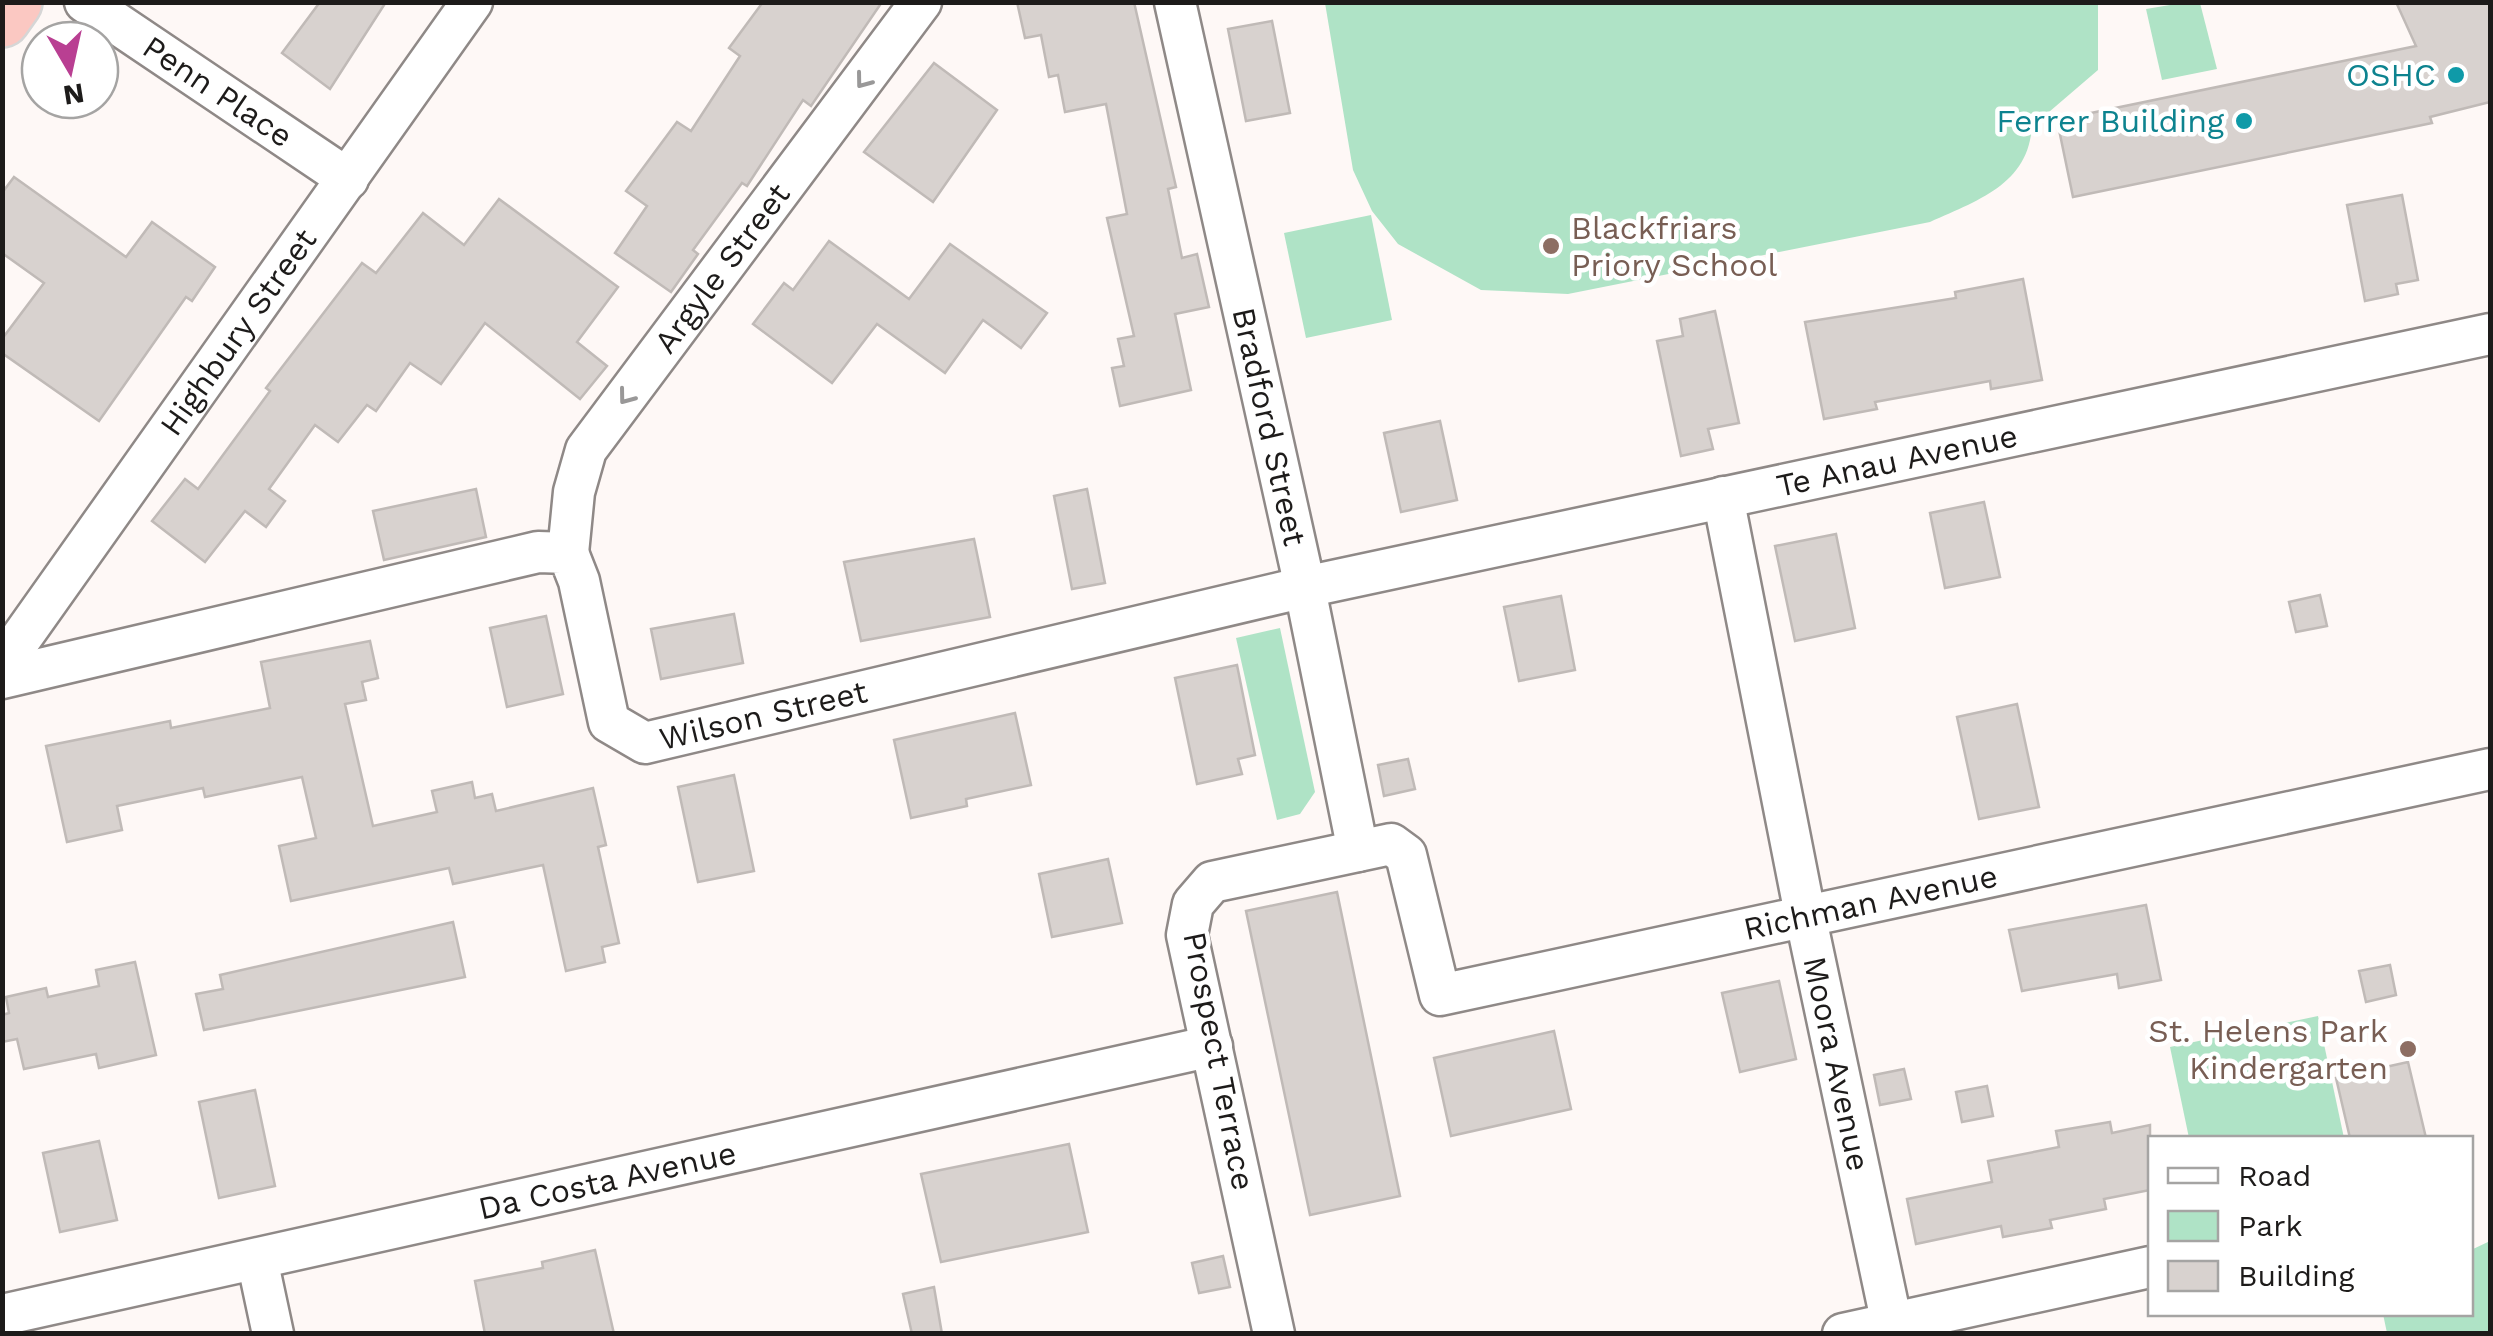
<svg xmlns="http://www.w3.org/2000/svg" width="2493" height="1336" viewBox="0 0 2493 1336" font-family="'Work Sans',sans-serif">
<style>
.green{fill:#afe3c6}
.building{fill:#d8d2cf;stroke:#c0bab7;stroke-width:2.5}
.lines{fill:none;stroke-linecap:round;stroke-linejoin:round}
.street-casing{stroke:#8f8987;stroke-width:45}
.highway-casing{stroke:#d6d6d6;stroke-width:60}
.street{stroke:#fff;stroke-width:40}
.highway{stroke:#fbc8c2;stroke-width:55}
.oneway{stroke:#999898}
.culture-dot{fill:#0f9aa8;stroke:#fff;stroke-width:4}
.education-dot{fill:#8d6e63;stroke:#fff;stroke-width:4}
.labels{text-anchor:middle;stroke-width:9;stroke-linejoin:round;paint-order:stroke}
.culture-label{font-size:32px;fill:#0d838f;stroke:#fff;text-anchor:end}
.street-label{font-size:32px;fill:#1d1b1a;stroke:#fff}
.education-label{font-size:32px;fill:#785e54;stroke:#fff;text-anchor:start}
</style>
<rect width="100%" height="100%" fill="#fef8f6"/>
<g class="green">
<path d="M2098,2V70L2049,112L2032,114C2035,181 1984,198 1930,222L1568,294L1481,290L1398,244L1372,211L1353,170L1325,3Z"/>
<path d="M2182,3H2200L2217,69L2162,80L2146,9Z"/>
<path d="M1371,215L1392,320L1306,338L1284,233Z"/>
<path d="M1280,628L1315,792L1300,814L1277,820L1236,638Z"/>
<path d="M2318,1016L2344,1138H2189L2170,1047Z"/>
<path d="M2490,1241V1333H2387L2383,1314H2470L2471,1250Z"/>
</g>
<g class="building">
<path d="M320,2H386L330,89L282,53Z"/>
<path d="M763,2H882L811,106L803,100L747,186L742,183L693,250L698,254L671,292L615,253L647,206L626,191L677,122L691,131L740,56L729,48Z"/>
<path d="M1017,2H1134L1176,187L1168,189L1182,258L1197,254L1209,307L1175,314L1191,390L1120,406L1112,368L1124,366L1118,339L1134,336L1107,218L1127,214L1106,104L1065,112L1058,75L1049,77L1041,35L1025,38Z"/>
<path d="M2396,2H2490V102L2430,117L2432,123L2073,197L2057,120L2416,46Z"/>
<path d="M1272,21L1290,113L1246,121L1228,29Z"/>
<path d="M934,63L997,110L933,202L864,152Z"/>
<path d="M14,177L126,257L152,222L215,267L192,301L186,297L99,421L2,353V339L44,283L2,253V193Z"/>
<path d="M2402,195L2418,280L2396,284L2398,294L2365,301L2347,205Z"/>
<path d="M499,199L618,287L577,342L607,366L580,399L485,323L441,384L410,363L376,411L367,405L338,442L315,425L269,489L285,501L266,527L245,511L205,562L152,521L185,479L198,489L270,391L266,388L362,263L376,273L423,213L464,245Z"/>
<path d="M829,241L909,299L950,244L1047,313L1021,348L983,320L945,373L877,324L832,383L753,324L784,283L793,290Z"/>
<path d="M2023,279L2042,380L1991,389L1990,381L1875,402L1877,409L1824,419L1805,322L1956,298L1955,292Z"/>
<path d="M1715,311L1739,423L1708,429L1713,449L1681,456L1657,341L1683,336L1680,319Z"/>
<path d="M1440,421L1457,500L1401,512L1384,433Z"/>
<path d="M476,489L486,537L384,560L373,511Z"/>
<path d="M1087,489L1105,583L1072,589L1054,496Z"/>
<path d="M1984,502L2000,577L1945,588L1930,513Z"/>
<path d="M1836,534L1855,628L1795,641L1775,546Z"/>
<path d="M974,539L990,617L861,641L844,562Z"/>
<path d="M2320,595L2327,626L2296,632L2289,602Z"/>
<path d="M1561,596L1575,670L1519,681L1504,607Z"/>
<path d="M734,614L743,663L661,679L651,629Z"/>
<path d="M546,616L563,694L507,707L490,628Z"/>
<path d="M370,641L378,678L362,682L366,700L345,704L373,826L437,812L432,791L472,782L475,798L492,794L496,811L593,788L606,845L598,847L619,943L602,947L605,962L566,971L543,865L453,884L449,868L291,901L279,846L316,838L302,777L205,797L203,788L117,806L122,830L67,842L46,746L170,721L171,728L270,708L261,662Z"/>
<path d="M1237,665L1255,755L1238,759L1242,774L1197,784L1175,678Z"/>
<path d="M2017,704L2039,807L1979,819L1957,717Z"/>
<path d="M1015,713L1031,785L966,799L967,806L911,818L894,740Z"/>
<path d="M1408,759L1415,789L1384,796L1378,765Z"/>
<path d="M734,775L754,871L698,882L678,787Z"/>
<path d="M1108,859L1122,923L1052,937L1039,874Z"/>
<path d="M1337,892L1400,1196L1310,1215L1246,911Z"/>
<path d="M2146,905L2161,980L2119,988L2117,974L2022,991L2009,930Z"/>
<path d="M453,922L465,977L204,1030L196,994L223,989L220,975Z"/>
<path d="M135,962L156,1055L99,1068L96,1054L24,1069L17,1039L2,1042V1015L9,1013L6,997L46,988L48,997L99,986L96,970Z"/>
<path d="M2390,965L2396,995L2366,1002L2359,971Z"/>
<path d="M1779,981L1796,1059L1740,1072L1722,993Z"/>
<path d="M1554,1031L1571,1109L1451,1136L1434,1058Z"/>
<path d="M2408,1062L2426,1138H2350L2336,1078Z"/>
<path d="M1904,1069L1911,1099L1880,1105L1874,1075Z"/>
<path d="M1987,1086L1993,1116L1962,1122L1956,1092Z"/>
<path d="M255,1090L275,1186L219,1198L199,1102Z"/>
<path d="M2110,1122L2112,1133L2150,1125V1190L2104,1199L2106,1209L2050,1220L2052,1228L2003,1237L2001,1226L1916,1244L1907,1199L1992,1182L1988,1161L2059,1147L2056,1131Z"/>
<path d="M99,1141L117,1220L60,1232L43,1153Z"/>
<path d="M1069,1144L1088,1232L941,1262L921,1174Z"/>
<path d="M595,1250L614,1334H485L475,1281L543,1268L542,1262Z"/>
<path d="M1223,1256L1230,1287L1199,1293L1192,1263Z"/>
<path d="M934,1287L942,1334H912L903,1294Z"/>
</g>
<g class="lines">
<defs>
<g id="street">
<path id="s1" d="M85,2L348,179"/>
<path id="s2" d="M1175,2L1301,569L1358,851"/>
<path id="s3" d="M1723,497L1806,919L1894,1334"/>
<path id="s4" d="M568,553L574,492L586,450L921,2"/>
<path id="s5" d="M2,665L472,2"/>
<path id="s6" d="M2,678L538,552L568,553L579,581L609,722L645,743L1305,587L2490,334"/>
<path d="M257,1259L273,1334"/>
<path id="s7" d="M2,1315L1212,1046"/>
<path id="s8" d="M1274,1334L1187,935L1193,904L1212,882L1391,844L1406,855L1440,995L2490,769"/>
<path d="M1843,1334L2150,1267"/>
</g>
<path id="highway" d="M2,19L14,2"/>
</defs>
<use href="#street" class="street-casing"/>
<use href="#highway" class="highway-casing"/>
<use href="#street" class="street"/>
<use href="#highway" class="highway"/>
</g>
<defs><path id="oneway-chevron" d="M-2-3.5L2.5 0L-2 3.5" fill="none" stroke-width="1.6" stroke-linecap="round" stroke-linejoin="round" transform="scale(2.5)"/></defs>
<g class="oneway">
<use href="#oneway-chevron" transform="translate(863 81) rotate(127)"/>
<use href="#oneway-chevron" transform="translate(626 397) rotate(127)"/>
</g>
<g class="culture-dot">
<circle cx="2456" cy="75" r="10"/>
<circle cx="2244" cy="121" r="10"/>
</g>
<g class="education-dot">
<circle cx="1551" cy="246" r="10"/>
<circle cx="2408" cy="1049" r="10"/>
</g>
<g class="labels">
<g class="culture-label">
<text x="2436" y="86">OSHC</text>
<text x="2224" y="132">Ferrer Building</text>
</g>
<g class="street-label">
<text dy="11" stroke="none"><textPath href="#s1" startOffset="160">Penn Place</textPath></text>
<text dy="11" stroke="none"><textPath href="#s4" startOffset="332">Argyle Street</textPath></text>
<text dy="11" stroke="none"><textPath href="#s5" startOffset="408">Highbury Street</textPath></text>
<text dy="11" stroke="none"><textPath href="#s2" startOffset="435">Bradford Street</textPath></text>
<text dy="11" stroke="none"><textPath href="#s6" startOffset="2080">Te Anau Avenue</textPath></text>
<text dy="11" stroke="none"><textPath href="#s6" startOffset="918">Wilson Street</textPath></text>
<text dy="11" stroke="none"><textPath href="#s8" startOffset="1255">Richman Avenue</textPath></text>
<text transform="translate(1219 1061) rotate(79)" y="11">Prospect Terrace</text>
<text dy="11" stroke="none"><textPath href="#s3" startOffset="578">Moora Avenue</textPath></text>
<text dy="11" stroke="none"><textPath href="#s7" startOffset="620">Da Costa Avenue</textPath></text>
</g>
<g class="education-label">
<text x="1571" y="239">Blackfriars<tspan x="1571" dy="37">Priory School</tspan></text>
<text x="2388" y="1042" text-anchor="end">St. Helens Park<tspan x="2388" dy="37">Kindergarten</tspan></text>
</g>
</g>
<rect width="2493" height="1336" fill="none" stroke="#1d1b1a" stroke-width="10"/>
<rect x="2148" y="1136" width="325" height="180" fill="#ffffff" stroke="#a5a4a3" stroke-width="2.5"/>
<rect x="2168" y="1168" width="50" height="15" fill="#ffffff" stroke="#a5a4a3" stroke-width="2.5"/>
<text x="2238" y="1186" font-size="30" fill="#1d1b1a">Road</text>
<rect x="2168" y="1211" width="50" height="30" fill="#afe3c6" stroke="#a5a4a3" stroke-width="2.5"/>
<text x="2238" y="1236" font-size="30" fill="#1d1b1a">Park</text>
<rect x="2168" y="1261" width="50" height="30" fill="#d8d2cf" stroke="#a5a4a3" stroke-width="2.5"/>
<text x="2238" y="1286" font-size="30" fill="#1d1b1a">Building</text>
<g transform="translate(70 70) rotate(171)"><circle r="48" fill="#ffffff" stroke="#a5a4a3" stroke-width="2.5"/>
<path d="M0-8L18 38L0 25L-18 38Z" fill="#b93f92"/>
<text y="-15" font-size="28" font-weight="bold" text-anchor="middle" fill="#1d1b1a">N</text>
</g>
</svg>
